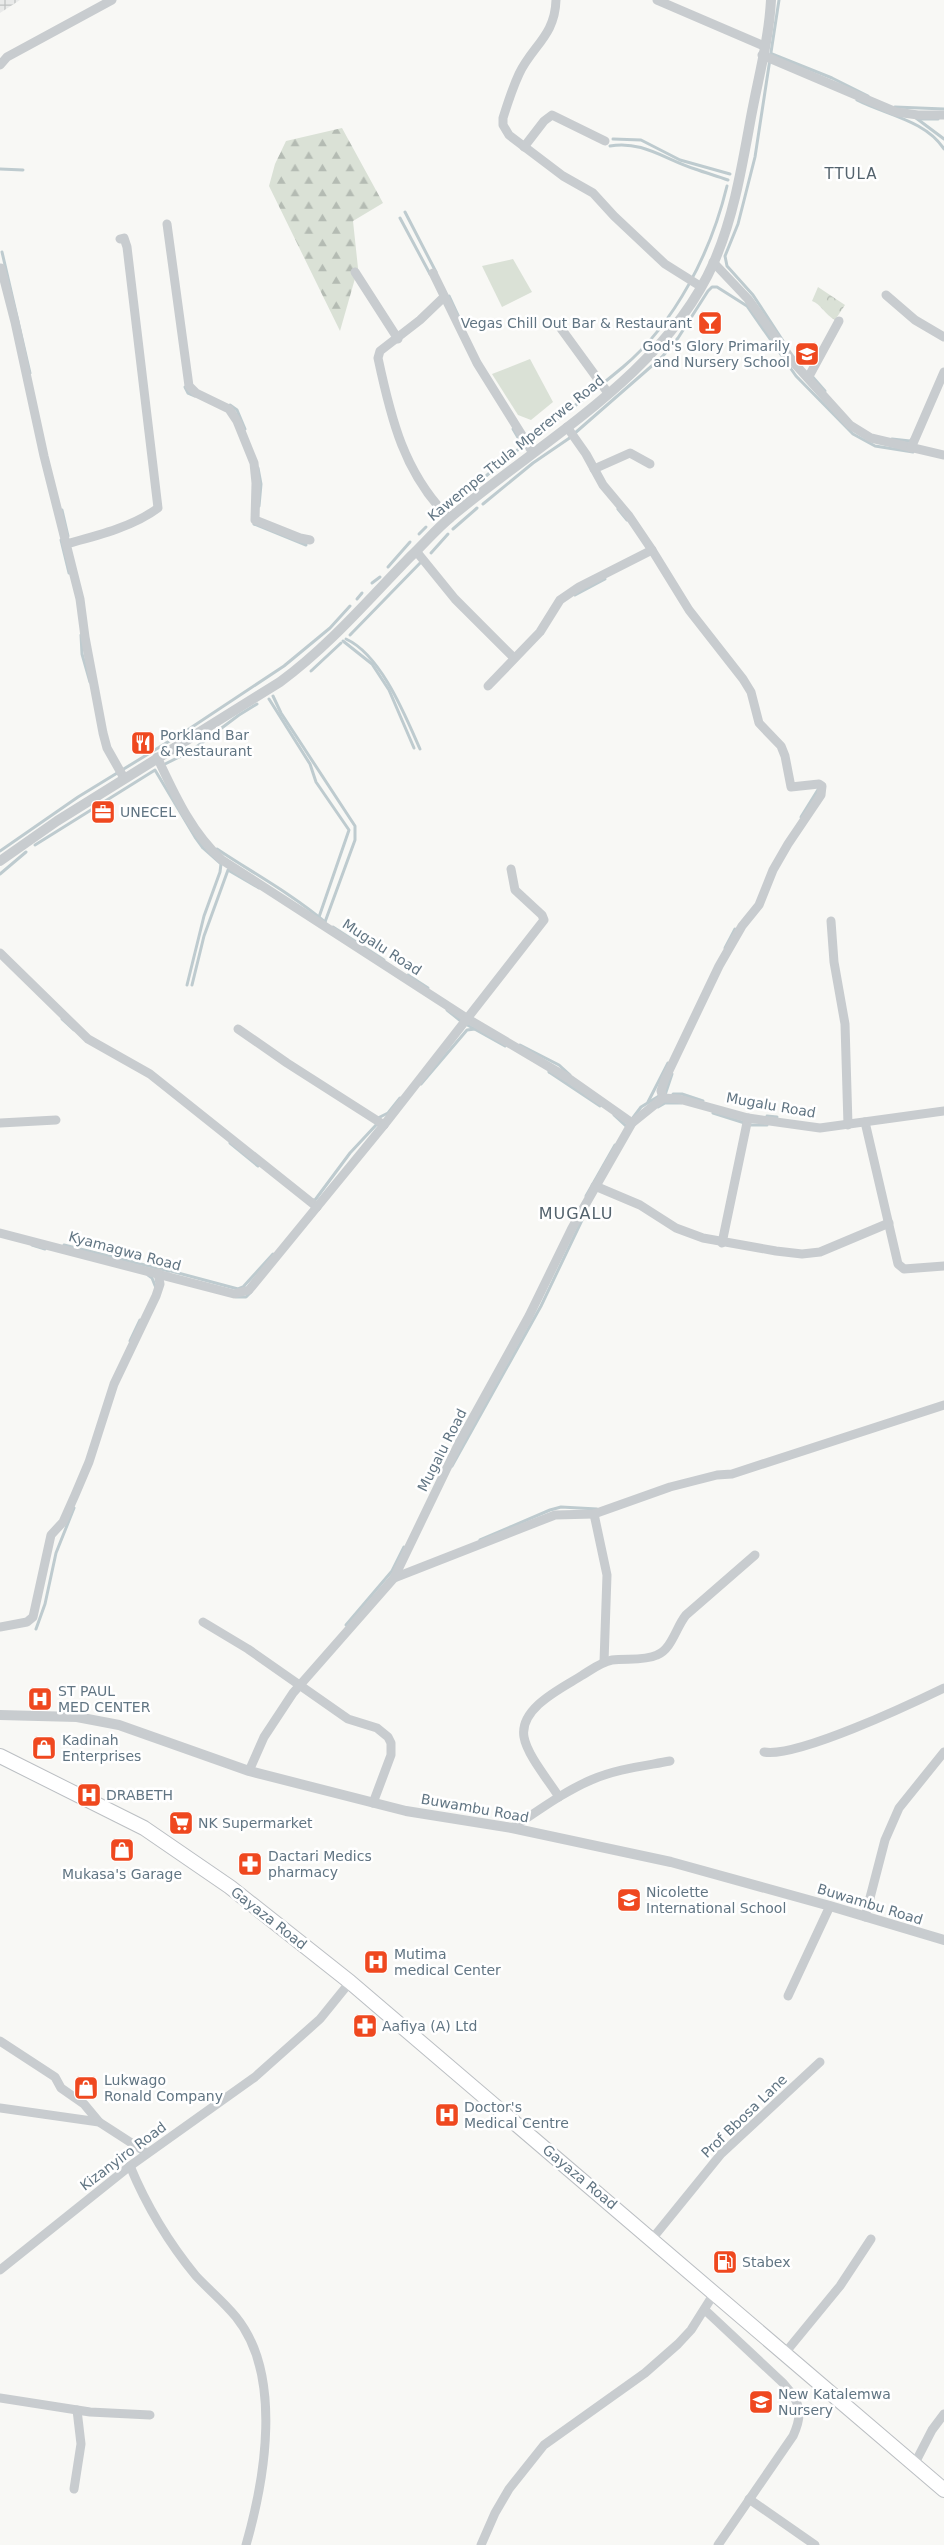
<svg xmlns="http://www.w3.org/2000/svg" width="944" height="2545" viewBox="0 0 944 2545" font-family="'DejaVu Sans',sans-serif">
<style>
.industrial{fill:url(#industrial-grid)}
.green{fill:#dae1d6}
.forest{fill:url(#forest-firs)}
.park{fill:url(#park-crowns)}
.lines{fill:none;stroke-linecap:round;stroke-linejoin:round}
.stream{stroke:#becbcf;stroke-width:3}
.primary-casing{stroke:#bbbfc3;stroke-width:16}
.minor{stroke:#c8cccf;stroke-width:9}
.tertiary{stroke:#c8cccf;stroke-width:10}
.primary{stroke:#fff;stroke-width:14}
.labels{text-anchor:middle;stroke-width:5;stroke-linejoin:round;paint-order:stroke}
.poi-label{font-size:14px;fill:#617583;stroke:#fff;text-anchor:start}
.street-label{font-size:14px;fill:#617583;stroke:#fff}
.neighbourhood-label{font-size:15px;letter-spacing:1px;fill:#54636d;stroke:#fff}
.quarter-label{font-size:16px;letter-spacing:1px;fill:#54636d;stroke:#fff}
</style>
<defs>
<pattern id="industrial-grid" width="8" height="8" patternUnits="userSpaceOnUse" patternTransform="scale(1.25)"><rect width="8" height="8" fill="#e9eae9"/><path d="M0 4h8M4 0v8" fill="none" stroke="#c0c2c2"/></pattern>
<pattern id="forest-firs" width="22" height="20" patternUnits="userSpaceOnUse" patternTransform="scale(1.25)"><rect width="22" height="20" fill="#dae1d6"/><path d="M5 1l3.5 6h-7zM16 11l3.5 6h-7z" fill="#b4bbb3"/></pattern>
<pattern id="park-crowns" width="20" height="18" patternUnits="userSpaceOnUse" patternTransform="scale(1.25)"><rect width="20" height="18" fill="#dae1d6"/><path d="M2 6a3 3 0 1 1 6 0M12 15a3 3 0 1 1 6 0" fill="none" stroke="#b4bbb3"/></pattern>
</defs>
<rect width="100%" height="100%" fill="#f8f8f5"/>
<path class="industrial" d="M0,0H20L0,13Z"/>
<g class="green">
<path d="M513,259L532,292L502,307L482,266Z"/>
<path d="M530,359L553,402L531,420L518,415L492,374Z"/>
</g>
<path class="forest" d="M342,128L383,203L353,221L358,268L340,331L269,186L275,164L286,141Z"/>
<path class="park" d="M818,287L845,305L835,320C825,315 821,304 812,301Z"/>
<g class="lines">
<g class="stream">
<path d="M779,0L755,157L738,224L725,256L727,266L753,295L785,344"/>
<path d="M772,54L832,78L868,96"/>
<path d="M857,100C886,115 925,120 944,149"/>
<path d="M895,107L944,109"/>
<path d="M916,118L944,139"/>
<path d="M920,119H938"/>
<path d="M613,139L641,140L680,160L730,174"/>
<path d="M610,146C642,140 666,160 695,169C706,173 717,176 728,180"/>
<path d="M0,169L23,170"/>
<path d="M405,212L436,272"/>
<path d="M400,218L430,274"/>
<path d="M2,252L30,373"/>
<path d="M449,296L462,324"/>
<path d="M811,375L825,391"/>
<path d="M185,387L188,393L195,396"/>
<path d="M230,405L237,410L245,429"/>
<path d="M513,429L523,446"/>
<path d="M575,433L662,357L678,338L708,291L712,287H717L747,306L796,376L853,434L875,446L913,452"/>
<path d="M892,439L910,441L912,439"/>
<path d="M258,468L261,484L259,506"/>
<path d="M483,504L533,463L571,437"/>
<path d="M448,507C476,485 502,462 530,440C562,416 593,392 623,367C676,322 711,252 727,186"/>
<path d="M618,509L627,520"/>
<path d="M62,510L68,536"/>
<path d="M433,521L440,514"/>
<path d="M254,524L306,545"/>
<path d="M453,529L477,508"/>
<path d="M419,534L426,527"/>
<path d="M61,540L69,573"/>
<path d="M431,553L448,534"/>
<path d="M388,567L410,542"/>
<path d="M372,583L380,577"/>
<path d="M575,595L605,579"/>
<path d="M357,599L362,593"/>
<path d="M81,635L82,654L90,682"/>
<path d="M350,635L423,560"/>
<path d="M346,639C381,655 405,715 420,749"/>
<path d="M343,641L372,664L389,690L414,748"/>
<path d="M311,671L341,643"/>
<path d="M273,696L281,713L355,826V840L325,922"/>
<path d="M269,699L310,764L316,782L349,830L319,917"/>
<path d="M163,765L191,751L239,715L257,704"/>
<path d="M801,817L819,788"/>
<path d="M35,845L155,770L195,837L203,848L221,864L220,872L204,916L187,985"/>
<path d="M217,849C253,873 292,894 325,922"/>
<path d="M0,851L78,797L189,729L284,666L330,628L350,606"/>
<path d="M0,874L26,852"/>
<path d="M333,927L384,960"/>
<path d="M725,948L735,929"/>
<path d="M408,975L428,988"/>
<path d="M192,985L204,936L228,870L259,888"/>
<path d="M447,1010L462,1022L505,1046"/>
<path d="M62,1019L74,1030"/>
<path d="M520,1045L559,1065L570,1075"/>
<path d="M549,1072L600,1106"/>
<path d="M421,1084L467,1030L475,1029"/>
<path d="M673,1094H682L703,1101"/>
<path d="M665,1095L672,1074"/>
<path d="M648,1102L668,1063"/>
<path d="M658,1107L665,1103H681"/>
<path d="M713,1113L751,1125H767"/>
<path d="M614,1115L627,1127"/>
<path d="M767,1116L777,1117"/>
<path d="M378,1118L388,1113L400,1098"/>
<path d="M632,1119L641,1107L659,1096"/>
<path d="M230,1143L258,1166"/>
<path d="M586,1196L615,1145"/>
<path d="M312,1200H315L350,1153L377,1124"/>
<path d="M32,1245L45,1249"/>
<path d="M64,1245L169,1271"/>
<path d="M169,1271L167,1270L238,1289L243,1287L273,1254"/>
<path d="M148,1275L152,1278L156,1288"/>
<path d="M236,1297H246L251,1292"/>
<path d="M130,1341L140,1320"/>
<path d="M452,1466L541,1306L583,1218"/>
<path d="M480,1540L550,1510L561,1507L597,1509"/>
<path d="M346,1625L392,1571L404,1547"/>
<path d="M36,1629L45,1604L56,1553L74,1508"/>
</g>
<defs>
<path id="primary" d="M0,1756L144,1828L230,1887L350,1982L944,2490"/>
</defs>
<use href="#primary" class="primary-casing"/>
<g class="minor">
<path d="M556,0C555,36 532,46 519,74C513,87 507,105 503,118V125L509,135L563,176L593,193L614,216L665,264L700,286"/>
<path d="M657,0L764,46"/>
<path d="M762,55L896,112L918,115H944"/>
<path d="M0,65L7,57L112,0"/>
<path d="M524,147L544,121L552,115L605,141"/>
<path d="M167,224L189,386L196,393L229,409L237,421L254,463L256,483L255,520L300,538L310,540"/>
<path d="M713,262L748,299L794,363L850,425L871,438L944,455"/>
<path d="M1,268L15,322L44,456L80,599L85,637L103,733L107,748L124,778"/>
<path d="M355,272L398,339"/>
<path d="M433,273L477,363L533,453"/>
<path d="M886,295L915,320L944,337"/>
<path d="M444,297L420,320L380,351L378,358C391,419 404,473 449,518"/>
<path d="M557,323L608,393"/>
<path d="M808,378L839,321"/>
<path d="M567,427L586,454L603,485L629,516L652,550L689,610L743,679L751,692L759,723L781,746L785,756L791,787L819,784L822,786L821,795L788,844L773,870L759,905L742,926L719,966L665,1079L661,1091L663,1098"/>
<path d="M911,448L944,372"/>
<path d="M594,469L630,453L650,464"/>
<path d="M66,544C96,536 133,527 158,508L127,247L124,238L120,239"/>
<path d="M416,551L455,599L514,658"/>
<path d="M488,686L540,632L560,600L579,587L652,550"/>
<path d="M157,757C174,793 191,832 222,860L468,1019L568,1078L632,1123"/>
<path d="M831,921L834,962L845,1024L848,1125"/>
<path d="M0,953L88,1039L150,1074L317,1207"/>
<path d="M238,1029L287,1063L384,1125"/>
<path d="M865,1122L898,1264L904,1269L944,1266"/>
<path d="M0,1123L56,1120"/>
<path d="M595,1186L640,1205L676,1228L703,1238L776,1251L802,1254L820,1252L889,1223"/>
<path d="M0,1233L234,1294L249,1290L384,1125L544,920L542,915L515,890L511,869"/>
<path d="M722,1243L748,1118"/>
<path d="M594,1514L607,1575L604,1662"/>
<path d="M394,1578L555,1515L594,1514L670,1487L717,1475L732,1474L944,1405"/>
<path d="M203,1622L248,1649L348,1719L377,1728L388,1737L391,1743V1755L373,1803"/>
<path d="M0,1627L27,1622L33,1617L51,1535L63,1522L75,1495L89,1462L114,1384L156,1296L160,1284L158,1273"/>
<path d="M764,1752C797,1758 911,1704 944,1688"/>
<path d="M249,1771L264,1737L293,1693L394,1578L459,1443L529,1316L572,1228L632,1123L663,1098L679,1099L748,1118L820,1128L944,1111"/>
<path d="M559,1797C549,1781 527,1755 524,1737C519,1708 562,1688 581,1676C591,1670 601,1662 612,1660C626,1658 644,1661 657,1655C672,1649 676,1627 686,1615L755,1555"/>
<path d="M512,1828C538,1811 563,1792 591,1780C616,1769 644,1766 670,1761"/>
<path d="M865,1917L885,1840L899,1808L944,1752"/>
<path d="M788,1996L830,1906"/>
<path d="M0,2041L55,2077L61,2088L84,2104L99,2122"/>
<path d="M0,2108L99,2122L147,2153"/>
<path d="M130,2166C147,2207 168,2242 196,2276C209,2290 224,2302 236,2317C283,2375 265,2479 246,2545"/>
<path d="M652,2239L721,2154L820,2062"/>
<path d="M0,2270L130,2166L255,2077L320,2019L350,1982"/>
<path d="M705,2310L783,2383C800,2402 804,2412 793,2436L718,2545"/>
<path d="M785,2353L840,2286L871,2239"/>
<path d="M0,2398L90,2412L150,2415"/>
<path d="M914,2465L932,2430L944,2414"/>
<path d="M74,2489L81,2444L77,2410"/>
<path d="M749,2499L815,2545"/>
<path d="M481,2545L495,2513L509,2489L544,2445L645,2373L678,2344L691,2330L715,2292"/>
</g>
<g class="tertiary">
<path d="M0,861L57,821L280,682C329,646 368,600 410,557C424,544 436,529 451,517C541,441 665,374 714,262C734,216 742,166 751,117C758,79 769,39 771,0"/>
<path d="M0,1715L77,1717L119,1725L249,1771L406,1811L512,1828L671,1862L830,1906L944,1940"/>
</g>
<use href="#primary" class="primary"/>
</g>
<defs>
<symbol id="bar-square" viewBox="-11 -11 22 22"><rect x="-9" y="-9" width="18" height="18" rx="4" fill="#ef481f" stroke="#fff"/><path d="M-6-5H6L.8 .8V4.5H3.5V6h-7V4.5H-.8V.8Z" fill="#fff"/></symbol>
<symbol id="school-square" viewBox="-11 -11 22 22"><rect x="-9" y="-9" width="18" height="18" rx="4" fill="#ef481f" stroke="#fff"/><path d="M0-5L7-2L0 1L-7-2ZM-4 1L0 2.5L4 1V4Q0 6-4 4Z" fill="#fff"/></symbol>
<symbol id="restaurant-square" viewBox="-11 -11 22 22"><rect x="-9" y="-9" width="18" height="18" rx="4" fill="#ef481f" stroke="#fff"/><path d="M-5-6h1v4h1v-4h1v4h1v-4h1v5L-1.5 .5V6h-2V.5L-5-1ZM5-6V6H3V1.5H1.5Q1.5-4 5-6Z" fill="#fff"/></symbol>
<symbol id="office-square" viewBox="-11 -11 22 22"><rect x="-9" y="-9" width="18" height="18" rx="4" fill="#ef481f" stroke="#fff"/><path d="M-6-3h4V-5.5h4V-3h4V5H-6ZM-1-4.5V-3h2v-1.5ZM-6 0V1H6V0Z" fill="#fff"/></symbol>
<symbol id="hospital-square" viewBox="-11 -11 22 22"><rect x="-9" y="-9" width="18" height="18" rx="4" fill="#ef481f" stroke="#fff"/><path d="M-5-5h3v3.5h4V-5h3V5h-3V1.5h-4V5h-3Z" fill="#fff"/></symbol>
<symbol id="shop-square" viewBox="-11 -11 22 22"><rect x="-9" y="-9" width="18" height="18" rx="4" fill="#ef481f" stroke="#fff"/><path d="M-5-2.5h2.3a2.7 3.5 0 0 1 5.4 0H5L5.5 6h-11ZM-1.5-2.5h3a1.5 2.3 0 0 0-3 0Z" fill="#fff"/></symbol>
<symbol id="supermarket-square" viewBox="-11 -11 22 22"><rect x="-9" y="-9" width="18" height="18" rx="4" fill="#ef481f" stroke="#fff"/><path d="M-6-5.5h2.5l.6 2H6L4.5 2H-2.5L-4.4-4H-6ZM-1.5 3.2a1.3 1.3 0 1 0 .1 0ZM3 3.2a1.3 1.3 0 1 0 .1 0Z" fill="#fff"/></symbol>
<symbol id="pharmacy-square" viewBox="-11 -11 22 22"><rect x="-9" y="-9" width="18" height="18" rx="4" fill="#ef481f" stroke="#fff"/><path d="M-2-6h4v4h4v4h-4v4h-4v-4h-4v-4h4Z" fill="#fff"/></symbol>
<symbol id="fuel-square" viewBox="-11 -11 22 22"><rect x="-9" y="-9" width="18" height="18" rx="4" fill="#ef481f" stroke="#fff"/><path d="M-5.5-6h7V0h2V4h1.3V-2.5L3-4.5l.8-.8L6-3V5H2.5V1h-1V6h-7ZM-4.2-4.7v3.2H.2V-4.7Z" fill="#fff"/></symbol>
</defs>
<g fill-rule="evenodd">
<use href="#bar-square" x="696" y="309" width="28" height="28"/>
<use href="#school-square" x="793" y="340" width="28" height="28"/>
<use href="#restaurant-square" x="129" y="729" width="28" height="28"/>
<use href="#office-square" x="89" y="798" width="28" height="28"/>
<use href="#hospital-square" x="26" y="1685" width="28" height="28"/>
<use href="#shop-square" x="30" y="1734" width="28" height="28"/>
<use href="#hospital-square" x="75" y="1781" width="28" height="28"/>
<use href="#supermarket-square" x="167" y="1809" width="28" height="28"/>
<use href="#shop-square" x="108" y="1836" width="28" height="28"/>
<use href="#pharmacy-square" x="236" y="1850" width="28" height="28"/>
<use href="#school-square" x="615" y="1886" width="28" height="28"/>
<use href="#hospital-square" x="362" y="1948" width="28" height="28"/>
<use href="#pharmacy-square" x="351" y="2012" width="28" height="28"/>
<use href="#shop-square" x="72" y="2074" width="28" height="28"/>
<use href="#hospital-square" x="433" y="2101" width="28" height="28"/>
<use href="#fuel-square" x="711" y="2248" width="28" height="28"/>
<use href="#school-square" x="747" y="2388" width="28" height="28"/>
</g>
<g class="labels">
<g class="poi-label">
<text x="692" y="328" text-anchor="end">Vegas Chill Out Bar &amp; Restaurant</text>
<text x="790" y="351" text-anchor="end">God's Glory Primarily<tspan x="790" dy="16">and Nursery School</tspan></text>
<text x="160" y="740">Porkland Bar<tspan x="160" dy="16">&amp; Restaurant</tspan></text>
<text x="120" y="817">UNECEL</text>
<text x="58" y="1696">ST PAUL<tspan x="58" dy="16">MED CENTER</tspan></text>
<text x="62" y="1745">Kadinah<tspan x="62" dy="16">Enterprises</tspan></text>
<text x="106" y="1800">DRABETH</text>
<text x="198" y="1828">NK Supermarket</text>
<text x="268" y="1861">Dactari Medics<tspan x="268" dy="16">pharmacy</tspan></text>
<text x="122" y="1879" text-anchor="middle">Mukasa's Garage</text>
<text x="646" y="1897">Nicolette<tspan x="646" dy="16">International School</tspan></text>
<text x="394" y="1959">Mutima<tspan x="394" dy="16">medical Center</tspan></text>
<text x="382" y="2031">Aafiya (A) Ltd</text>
<text x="104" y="2085">Lukwago<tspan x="104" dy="16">Ronald Company</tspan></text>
<text x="464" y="2112">Doctor's<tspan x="464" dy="16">Medical Centre</tspan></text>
<text x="742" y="2267">Stabex</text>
<text x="778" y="2399">New Katalemwa<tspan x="778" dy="16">Nursery</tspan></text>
</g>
<g class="street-label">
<text transform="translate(516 448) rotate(-39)" y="5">Kawempe Ttula Mpererwe Road</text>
<text transform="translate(382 947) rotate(33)" y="5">Mugalu Road</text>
<text transform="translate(771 1105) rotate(10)" y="5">Mugalu Road</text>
<text transform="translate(125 1251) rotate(15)" y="5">Kyamagwa Road</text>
<text transform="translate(442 1450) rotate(-63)" y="5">Mugalu Road</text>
<text transform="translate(475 1808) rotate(10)" y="5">Buwambu Road</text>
<text transform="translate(870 1904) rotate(17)" y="5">Buwambu Road</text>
<text transform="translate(269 1918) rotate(38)" y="5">Gayaza Road</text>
<text transform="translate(744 2116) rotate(-44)" y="5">Prof Bbosa Lane</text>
<text transform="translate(123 2156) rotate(-37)" y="5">Kizanyiro Road</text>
<text transform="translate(580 2177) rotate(40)" y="5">Gayaza Road</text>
</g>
<g class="neighbourhood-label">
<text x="851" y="179">TTULA</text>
</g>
<g class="quarter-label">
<text x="576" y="1219">MUGALU</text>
</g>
</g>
</svg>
